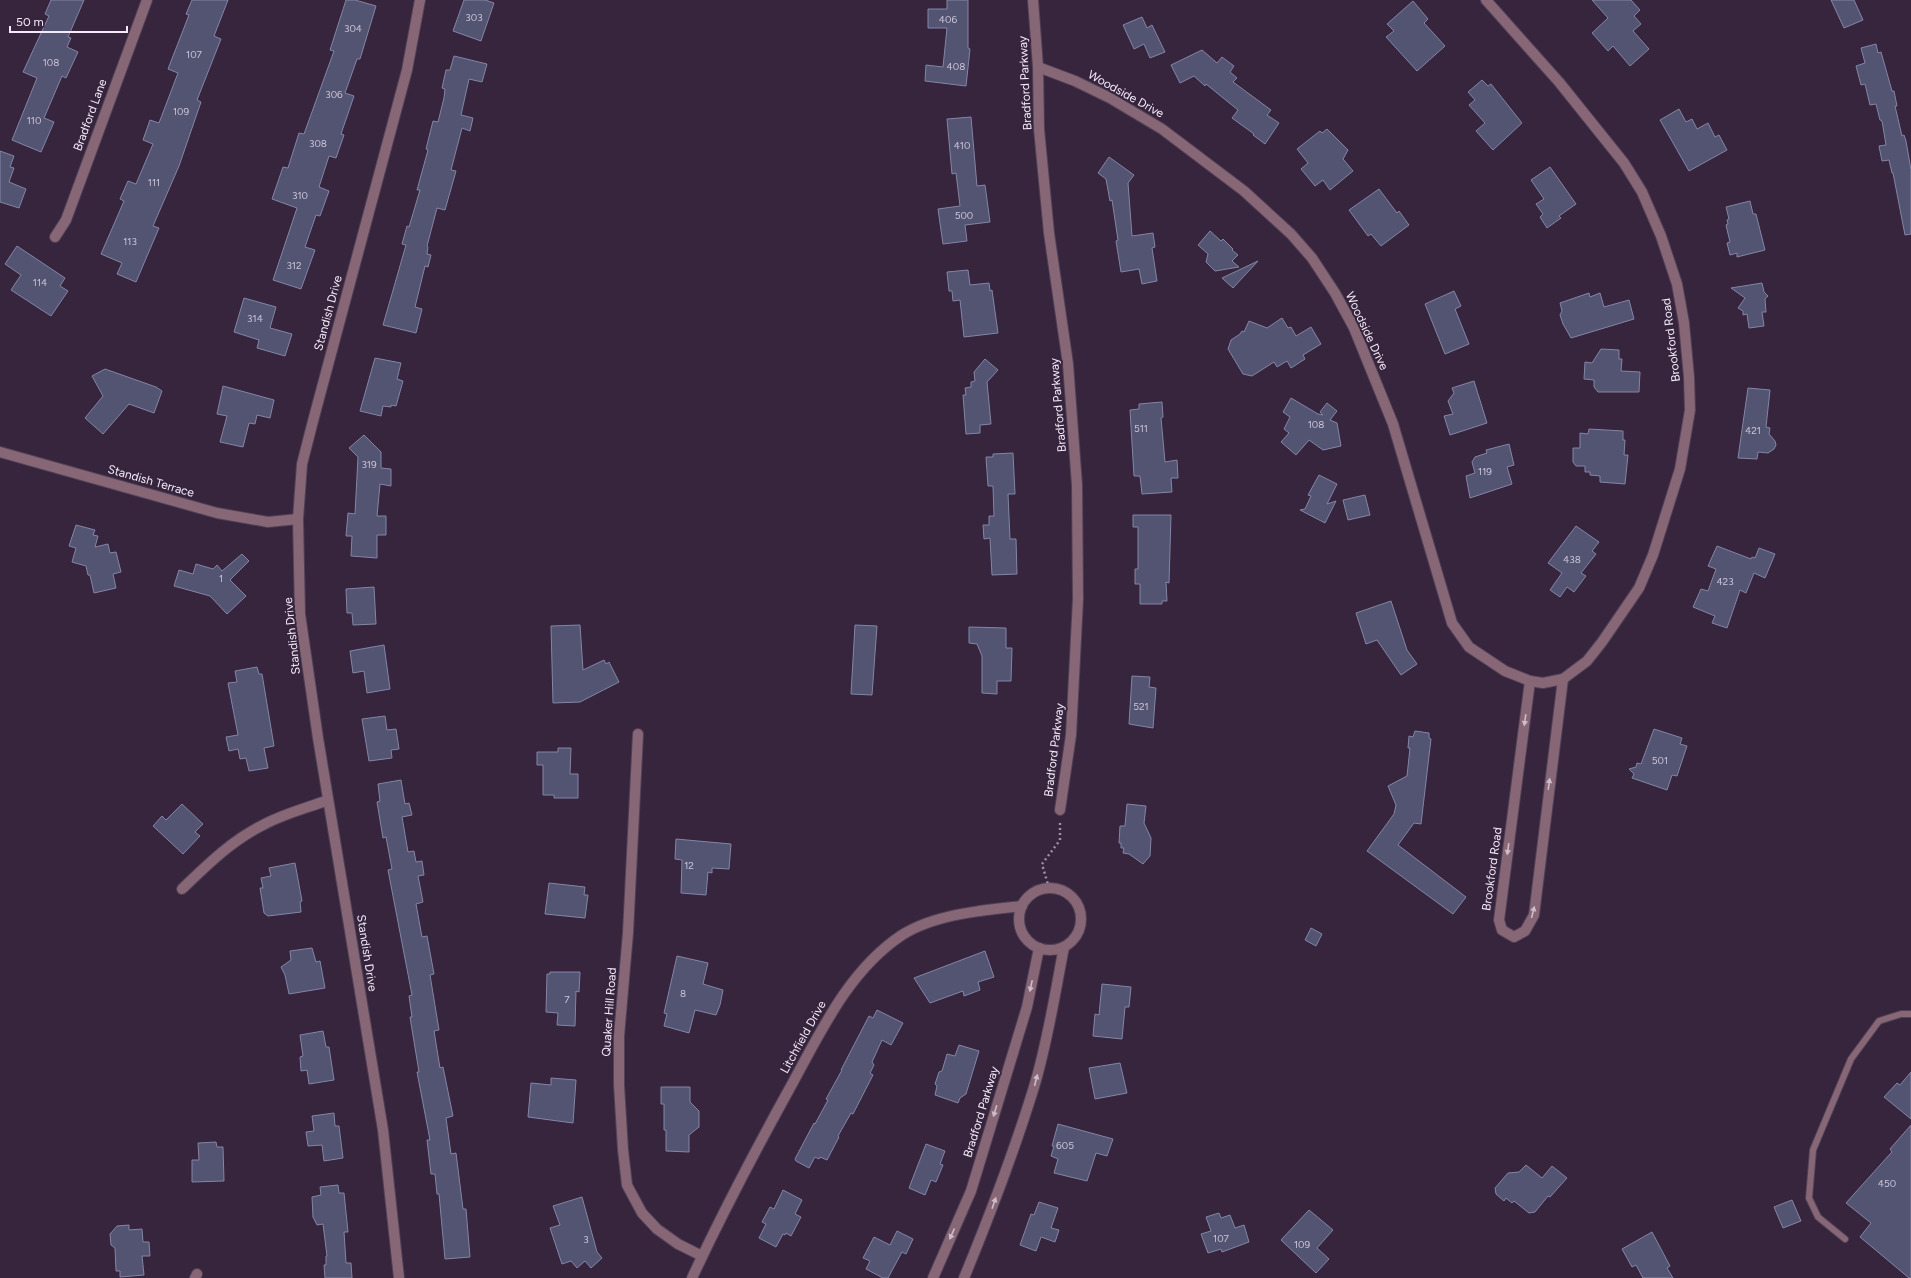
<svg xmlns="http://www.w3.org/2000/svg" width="1911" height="1278" viewBox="0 0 1911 1278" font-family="Figtree,sans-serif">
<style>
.building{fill:#535472;stroke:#8485a6}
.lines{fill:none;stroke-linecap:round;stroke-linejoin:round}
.service-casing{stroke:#514157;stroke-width:8}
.minor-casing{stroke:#514157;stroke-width:12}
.path{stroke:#9f91a4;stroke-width:2.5;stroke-dasharray:2 3;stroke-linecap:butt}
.service{stroke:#876776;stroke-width:6}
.minor{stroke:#876776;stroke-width:10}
.oneway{fill:#cebccc}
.labels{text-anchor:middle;stroke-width:4;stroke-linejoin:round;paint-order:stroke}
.number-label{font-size:10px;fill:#ccc4d8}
.street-label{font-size:12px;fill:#f5eafa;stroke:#36253d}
</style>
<rect width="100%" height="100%" fill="#36253d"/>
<g class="building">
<path d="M51,0H84L68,37L71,38L67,47L78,52L66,78L62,76L44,118L54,122L41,152L12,140L37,78L23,72L49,16L45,14Z"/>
<path d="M192,0H228L214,36L221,39L197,100L201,102L179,166L153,226L159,228L136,282L117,274L122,263L101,254L124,201L120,199L128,181L136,184L153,144L143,140L150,120L159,123L178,73L168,69L189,15L186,14Z"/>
<path d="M346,0H355L376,6L360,59H357L345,93L354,96L341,134L344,135L336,158L329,156L319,187L329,191L320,216L316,215L305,247L315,250L301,289L273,280L297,208L272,199L283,167L288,168L299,133L304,134L334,51L330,50Z"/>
<path d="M464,0H485L494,3L481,41L453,31Z"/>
<path d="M947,0H968V48L970,49L966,86L925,81L926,65L943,67L947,28H928V9H947Z"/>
<path d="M1592,0H1631L1640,10L1634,16L1641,24L1633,31L1649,49L1630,66L1613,46L1608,51L1592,33L1608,18Z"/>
<path d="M1831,0H1854L1863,20L1844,28Z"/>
<path d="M1413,1L1428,19L1424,23L1445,46L1417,71L1386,37L1394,31L1387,24Z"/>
<path d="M1142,17L1147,28L1152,25L1165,52L1150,58L1144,44L1134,49L1123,25Z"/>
<path d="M1876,44L1878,53L1881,52L1892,91H1894L1897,106H1895L1902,136L1904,135L1906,141L1911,170V234L1905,235L1893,173H1892L1889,160L1882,161L1879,146L1886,145L1882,121L1880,120L1876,104L1870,105L1865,84L1861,85L1856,66L1865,63L1861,48Z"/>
<path d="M1202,50L1217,63L1222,57L1234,66L1230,72L1237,78L1233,82L1271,110L1267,115L1279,123L1265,144L1253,135L1254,134L1232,118L1238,110L1206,84L1205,86L1194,76L1180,83L1171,65Z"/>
<path d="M454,56L487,64L482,82L469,79L461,115L473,118L470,131L462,128L451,170L456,171L445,210L437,208L427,246L428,247L427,254L431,255L428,267L425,266L415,307L422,309L416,333L383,325L406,245L402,244L407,226L409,227L420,190H417L428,150L426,149L433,121L438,122L444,98L445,89L442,88L446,70H450Z"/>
<path d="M1482,80L1488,86L1491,84L1522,123L1493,150L1476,131L1485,123L1469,105L1475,100L1468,92Z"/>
<path d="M1679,109L1686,122L1692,119L1697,129L1708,123L1715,137L1719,135L1727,150L1689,171L1660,120Z"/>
<path d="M971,117L977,186L985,185L990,222L965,225L967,241L943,244L938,209L960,206L956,173L952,174L947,119Z"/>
<path d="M1327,129L1348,150L1343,159L1353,171L1330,190L1323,180L1315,186L1301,169L1308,163L1297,149L1320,131L1322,133Z"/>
<path d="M0,151L14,156L10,167L14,168L9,182L26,189L19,208L0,202Z"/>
<path d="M1109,157L1134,175L1128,183L1132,236L1153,233L1155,247L1152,248L1157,281L1142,284L1139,269L1121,272L1116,241L1118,240L1112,200L1110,201L1106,179L1098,173Z"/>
<path d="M1550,167L1576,204L1559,216L1561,218L1547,228L1540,217L1543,214L1536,204L1544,199L1531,180Z"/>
<path d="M1379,189L1397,213L1399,211L1409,225L1381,246L1371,234L1368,236L1349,210Z"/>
<path d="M1750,201L1753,214H1756L1765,250L1737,257V253L1730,255L1727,243L1730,242L1726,225L1728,224L1727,220L1729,219L1726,207Z"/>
<path d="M1210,231L1221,241L1223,239L1233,249L1232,250L1238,255L1232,261L1239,267L1215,271L1206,262L1208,254L1198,245Z"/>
<path d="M17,246L65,278L60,286L68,291L51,316L11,290L21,275L5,264Z"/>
<path d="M1258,261L1233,288L1222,278Z"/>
<path d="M968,270L970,285L989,283L990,291L992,290L998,333L964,337L960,300L953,301L952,291H949L947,272Z"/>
<path d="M1762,283L1764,292L1768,296L1765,299L1766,312H1762L1764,326L1749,328L1747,314L1743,315V311L1738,308L1745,298L1731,288Z"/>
<path d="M1454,291L1461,306L1455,309L1469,344L1445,354L1425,304Z"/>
<path d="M1589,293L1590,297L1600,293L1604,307L1629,300L1634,319L1571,338L1563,324L1560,315L1562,311L1560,303Z"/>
<path d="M244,298L276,307L270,328L292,334L285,356L257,348L259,340L234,332Z"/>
<path d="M1282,318L1288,328L1291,327L1296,336L1311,327L1321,344L1303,355L1305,359L1291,368L1287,361L1277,367L1274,362L1252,376L1243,374L1228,349L1231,340L1240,334L1242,331L1244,332L1249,321L1267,328Z"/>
<path d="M1601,349L1619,350V359H1622L1621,371L1640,372L1639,392H1598L1594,387V380L1584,379L1585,362L1592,363Z"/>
<path d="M375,358L401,363L397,379L403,381L396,406L391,405V407L383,406L381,416L360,411Z"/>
<path d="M985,359L998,370L987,382L991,424L980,425V433L966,434L963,395H966L965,388L971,387V382L975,381L974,372Z"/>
<path d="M105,369L156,387L162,391L154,413L129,404L103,434L85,418L103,396L92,376Z"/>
<path d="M1474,381L1487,423L1450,435L1444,416L1453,414L1448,401L1454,393L1452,388Z"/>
<path d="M223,386L274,400L270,418L257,415L255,424L249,423L243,447L220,442L227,416L217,414Z"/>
<path d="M1748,388L1770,390L1766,427L1770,428L1769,434L1775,441L1776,445L1774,449L1768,453L1758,452L1757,459L1738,458Z"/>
<path d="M1291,398L1318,414L1323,415L1320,412L1327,403L1337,411L1330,420L1337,423L1341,446L1323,450L1309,440L1296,455L1281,442L1289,433L1284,429L1290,417L1283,412Z"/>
<path d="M1162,402L1163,417L1161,418L1165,462L1177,460L1178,478H1171L1172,492L1142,494L1140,476H1134L1130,410L1139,409V404Z"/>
<path d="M1589,429L1623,431V440H1625L1624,455H1628L1625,484L1600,482V476L1590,475V472H1585V466H1576L1573,462V448H1580V433L1588,434Z"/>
<path d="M364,435L381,452V468L391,469V486L380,484L377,516H386V535H377V558L351,556L352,536H346L348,513L355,514L358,457L349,448Z"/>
<path d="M1509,444L1514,465L1507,467L1512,484L1470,498L1466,476L1475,473L1472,462L1475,457L1487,453L1486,450Z"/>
<path d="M1013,453L1015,494H1008L1010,539H1016L1017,574L992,575L990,538L984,539L983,525H989V516H994L993,486H988L986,457H993V454Z"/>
<path d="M1319,475L1337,484L1327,504L1336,501L1325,523L1300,510L1305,509L1311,496L1308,495Z"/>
<path d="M1365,495L1370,515L1348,520L1343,500Z"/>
<path d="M1133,515H1171L1169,583L1166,582L1167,601H1162V604H1140V584H1135V569H1138V527H1133Z"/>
<path d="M76,525L95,530L93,535L98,536L95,547L108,544L110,553L116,552L121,572L113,574L116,588L94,593L90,575H88L86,566L72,562L76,548L69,546Z"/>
<path d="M1576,526L1599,542L1592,551L1596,554L1581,573L1586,576L1574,592L1567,587L1560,597L1550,590L1562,573L1548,563Z"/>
<path d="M1717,546L1751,559L1752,557L1755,558L1759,548L1775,554L1765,578L1754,573L1746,593L1740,590L1727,628L1712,623L1715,616L1693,607L1701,589L1708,591L1716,569L1708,566Z"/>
<path d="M242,554L249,561L230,580L246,596L227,614L210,596L174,586L179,570L193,574L196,564L213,569L217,565L222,571Z"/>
<path d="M374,587L376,624L353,625L352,613H347L346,589Z"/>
<path d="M1391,601L1407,650L1417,664L1401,675L1377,640L1366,644L1356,613Z"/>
<path d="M580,625L583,670L604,660L606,664L609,662L619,682L580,702L553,703L551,626Z"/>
<path d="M855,625L877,626L872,695L851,694Z"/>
<path d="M969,627L1006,628V648H1012L1011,681H997V694L982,693V656L977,644L969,643Z"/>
<path d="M384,645L390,689L367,693L364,671L353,673L350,651Z"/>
<path d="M257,667L259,674H262L274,746L264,748L268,768L249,771L246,758L240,759L238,749L229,751L226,737L238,735L228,683L237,682L235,671Z"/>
<path d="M1132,676L1150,677L1149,687L1156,688L1153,728L1129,724Z"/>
<path d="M385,716L387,730L396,729L399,749L391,750L392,758L369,761L362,719Z"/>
<path d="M1654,729L1682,738L1680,744L1687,746L1677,776L1672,775L1667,790L1632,778L1634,774L1629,769L1636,767L1637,763L1641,764Z"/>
<path d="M1415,731L1429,733V738L1431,739L1421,824L1414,823L1398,845L1466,897L1453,914L1367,851L1394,814L1396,805L1388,786L1407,776L1410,748H1408L1409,736L1413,737Z"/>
<path d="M558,748H571L570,774H578V798H554V795H543V765H537V752H558Z"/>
<path d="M401,780L405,804L409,803L412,815L402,817L408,852L414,851L416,862L422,861L424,875L418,876L423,902L416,904L422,937L427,936L434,974L430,975L439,1030L434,1031L440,1068L443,1067L453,1116L446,1118L451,1154L456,1153L463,1209H466L470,1257L445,1259L439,1194H437L435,1174H431L427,1140H430L417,1072H419L410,1017H412L409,996L412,995L388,870L392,869L386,837L383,838L377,802L380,801L378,784Z"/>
<path d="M182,804L203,824L195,832L200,836L183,854L153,826L162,816L166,820Z"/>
<path d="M1127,804L1146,806L1144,823L1151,838L1150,856L1143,864L1129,854L1123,853L1124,848H1121V843H1119L1120,826H1125Z"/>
<path d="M676,839L731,844L729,869L712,868V873L708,872L706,895L681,893L682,860L675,859Z"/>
<path d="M295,863L302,901L300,902L301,912L268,916L264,913L260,888H263L261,878L271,876L269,868Z"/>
<path d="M549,883L585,887L584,895H588L585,918L545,914Z"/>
<path d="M1311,928L1322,934L1316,946L1305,940Z"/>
<path d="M312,948L316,962L320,961L325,988L289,994L285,975L281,967L291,960L290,951Z"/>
<path d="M985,951L994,977L978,982L980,990L964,996L963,991L930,1003L914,978Z"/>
<path d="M677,956L708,963L703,984L723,990L720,1005L716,1015L695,1010L689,1033L664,1026L667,1014L664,1013Z"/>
<path d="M550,972H580L579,992L576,991L575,1026L557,1025L558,1013L546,1012L547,974H550Z"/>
<path d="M1102,984L1131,987L1129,1007H1125L1122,1039L1093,1036L1095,1014L1099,1015Z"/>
<path d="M877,1010L903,1023L891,1045L882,1040L872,1062L874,1065L870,1073L873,1075L853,1114L851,1113L838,1136L839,1137L827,1160L820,1157L819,1159L815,1157L809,1168L796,1161L795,1159L814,1123L815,1124L828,1100L826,1099L842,1070H841L869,1016L873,1018Z"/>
<path d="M323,1031L326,1047H329L334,1080L309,1084L307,1070L301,1071L300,1057L303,1056L300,1035Z"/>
<path d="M959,1045L979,1051L966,1094L960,1098L958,1103L935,1095L937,1086L935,1084L939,1072L942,1071L947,1054L955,1056Z"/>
<path d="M1120,1063L1127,1093L1095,1099L1089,1068Z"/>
<path d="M1911,1072V1119L1884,1097L1897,1083L1900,1085Z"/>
<path d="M551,1078L576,1080L573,1123L528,1117L531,1083L551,1085Z"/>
<path d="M661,1087H690V1102L699,1111V1127L689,1135V1152L666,1151V1130H664V1104H661Z"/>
<path d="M334,1113L335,1126H339L343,1158L324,1161L322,1145L308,1146L306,1132L314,1131L312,1116Z"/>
<path d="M1058,1124L1113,1139L1107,1156L1096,1153L1087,1181L1054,1173L1058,1159L1051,1156L1054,1146H1052Z"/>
<path d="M1911,1125V1278H1909L1860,1237L1871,1223L1846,1203L1890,1154L1892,1152L1890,1149Z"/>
<path d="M216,1142L217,1147H223L224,1181L192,1182V1160H199L198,1143Z"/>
<path d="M926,1144L945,1151L940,1164L943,1165L936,1182L931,1180L925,1195L909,1188Z"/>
<path d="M1526,1165L1542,1178L1552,1166L1567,1178L1550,1197L1548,1196L1535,1212L1529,1213L1514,1201L1512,1203L1506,1198L1504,1201L1496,1194L1495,1188L1508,1173L1519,1172Z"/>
<path d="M338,1185L339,1193H344L348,1232H344L346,1263H351L352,1278H325L324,1265H326V1256H327L323,1224L317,1225L313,1217L312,1197L321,1195L320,1187Z"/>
<path d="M783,1190L802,1200L795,1214L801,1217L791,1236L786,1233L785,1235L783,1234L776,1247L759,1238L766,1224L762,1222L770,1207L774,1209Z"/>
<path d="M582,1197L597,1252L602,1258L591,1268L585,1261L577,1268L571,1261L562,1264L550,1228L560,1225L553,1206Z"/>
<path d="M1792,1200L1801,1221L1783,1228L1774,1207Z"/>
<path d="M1039,1202L1058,1208L1051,1228L1059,1230L1055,1242L1041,1237L1036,1251L1020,1245L1031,1214L1034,1215Z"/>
<path d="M1309,1210L1333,1230L1317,1248L1329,1259L1316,1273L1281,1240Z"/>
<path d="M1219,1213L1221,1218L1230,1215L1235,1228L1244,1225L1249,1242L1222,1252L1221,1249L1208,1253L1201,1234L1211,1231L1206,1217Z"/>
<path d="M129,1225V1230L142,1229L143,1242H149L150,1256H142L144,1275L120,1277V1271H116L115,1248L111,1245L110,1234L117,1226Z"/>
<path d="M897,1231L913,1239L906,1254L902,1252L888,1278H883L866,1269L870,1261L863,1258L874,1237L890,1245Z"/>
<path d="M1652,1232L1670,1266L1667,1268L1673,1278H1643L1636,1265L1632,1267L1622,1249Z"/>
</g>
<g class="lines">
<defs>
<path id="service" d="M1845,1239L1818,1217L1809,1198L1813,1150L1851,1059L1879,1021L1901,1014H1911"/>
<g id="minor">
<path d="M1033,0L1038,67L1039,129L1049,233L1068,364L1077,485L1078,599L1071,735L1060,810"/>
<path d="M1038,67L1075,81L1110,98L1162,129L1244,191L1291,234L1312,258L1335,293L1354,328L1393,424L1452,623L1469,647L1505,671L1530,681L1543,683L1563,679L1587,661L1602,642L1639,588L1653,555L1680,469L1690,410L1689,377L1684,323L1677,284L1661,236L1642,192L1624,163L1559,82L1486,0"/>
<path d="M55,237L66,220L147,0"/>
<path d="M0,452L217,513L268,522L298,519"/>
<path d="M1530,681L1499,920L1502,930L1514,937L1525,931L1534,915L1563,679"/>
<path d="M638,734L628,933L619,1036V1085L623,1150L627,1185L642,1213L657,1229L678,1244L702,1256"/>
<circle cx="1050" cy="919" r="31"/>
<path d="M182,889C207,865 231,841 263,825C283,814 307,808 328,800"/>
<path d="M195,1278L197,1274"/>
<path d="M399,1278L383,1130L318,738L300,614L298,519L302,464L313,421L407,70L420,0"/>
<path d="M692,1278C721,1216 753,1155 786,1095C818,1038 846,972 902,935C935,914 984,910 1022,906"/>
<path d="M933,1278L971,1191L1027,1007L1039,948"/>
<path d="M964,1278C990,1215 1014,1152 1034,1087C1048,1041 1055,993 1064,947"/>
</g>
</defs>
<use href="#service" class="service-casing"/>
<use href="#minor" class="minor-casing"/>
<path class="path" d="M1049,888L1042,864L1060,840V822"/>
<use href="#service" class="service"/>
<use href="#minor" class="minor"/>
</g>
<defs><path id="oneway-solid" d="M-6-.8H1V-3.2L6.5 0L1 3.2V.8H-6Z"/></defs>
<g class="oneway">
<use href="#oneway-solid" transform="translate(1525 720) rotate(98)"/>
<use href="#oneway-solid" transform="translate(1549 784) rotate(-82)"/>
<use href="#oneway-solid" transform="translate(1508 849) rotate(98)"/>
<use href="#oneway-solid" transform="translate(1533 912) rotate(-76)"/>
<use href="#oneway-solid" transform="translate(1031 986) rotate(102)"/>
<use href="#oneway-solid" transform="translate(1036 1080) rotate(-76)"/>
<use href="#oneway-solid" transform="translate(995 1111) rotate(107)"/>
<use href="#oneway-solid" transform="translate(994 1203) rotate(-71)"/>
<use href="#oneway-solid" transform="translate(952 1234) rotate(114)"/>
</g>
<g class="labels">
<g class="number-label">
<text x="474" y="21">303</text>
<text x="948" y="23">406</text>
<text x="353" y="32">304</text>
<text x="194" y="58">107</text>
<text x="51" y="66">108</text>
<text x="956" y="70">408</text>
<text x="334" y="98">306</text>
<text x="181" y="115">109</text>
<text x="34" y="124">110</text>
<text x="318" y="147">308</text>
<text x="962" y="149">410</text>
<text x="154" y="186">111</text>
<text x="300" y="199">310</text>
<text x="964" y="219">500</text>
<text x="130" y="245">113</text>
<text x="294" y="269">312</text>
<text x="40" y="286">114</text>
<text x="255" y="322">314</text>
<text x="1316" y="428">108</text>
<text x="1141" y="432">511</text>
<text x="1753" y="434">421</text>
<text x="369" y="468">319</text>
<text x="1485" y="475">119</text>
<text x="1572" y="563">438</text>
<text x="221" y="582">1</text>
<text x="1725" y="585">423</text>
<text x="1141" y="710">521</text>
<text x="1660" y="764">501</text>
<text x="689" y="869">12</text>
<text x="683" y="997">8</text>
<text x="567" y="1003">7</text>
<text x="1065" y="1149">605</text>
<text x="1887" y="1187">450</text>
<text x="1221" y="1242">107</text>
<text x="586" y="1243">3</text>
<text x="1302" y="1248">109</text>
</g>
<g class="street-label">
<text transform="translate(1025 83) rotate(-93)" y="4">Bradford Parkway</text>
<text transform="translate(1126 94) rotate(29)" y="4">Woodside Drive</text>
<text transform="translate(90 115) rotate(-70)" y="4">Bradford Lane</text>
<text transform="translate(328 313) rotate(-75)" y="4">Standish Drive</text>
<text transform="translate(1367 331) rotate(65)" y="4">Woodside Drive</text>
<text transform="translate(1671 340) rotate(-97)" y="4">Brookford Road</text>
<text transform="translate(1058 405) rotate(-95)" y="4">Bradford Parkway</text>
<text transform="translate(151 481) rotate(16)" y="4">Standish Terrace</text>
<text transform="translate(292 636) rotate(-96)" y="4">Standish Drive</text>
<text transform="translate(1054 750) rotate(-83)" y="4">Bradford Parkway</text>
<text transform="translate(1492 869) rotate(-82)" y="4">Brookford Road</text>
<text transform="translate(367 953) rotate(81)" y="4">Standish Drive</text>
<text transform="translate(609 1012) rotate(-86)" y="4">Quaker Hill Road</text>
<text transform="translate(803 1037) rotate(-61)" y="4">Litchfield Drive</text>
<text transform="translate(981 1112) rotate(-73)" y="4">Bradford Parkway</text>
</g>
</g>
<path d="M10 26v6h117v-6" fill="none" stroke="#f5eafa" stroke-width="2"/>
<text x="16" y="26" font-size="12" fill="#f5eafa" stroke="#36253d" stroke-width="3" paint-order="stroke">50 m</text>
</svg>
